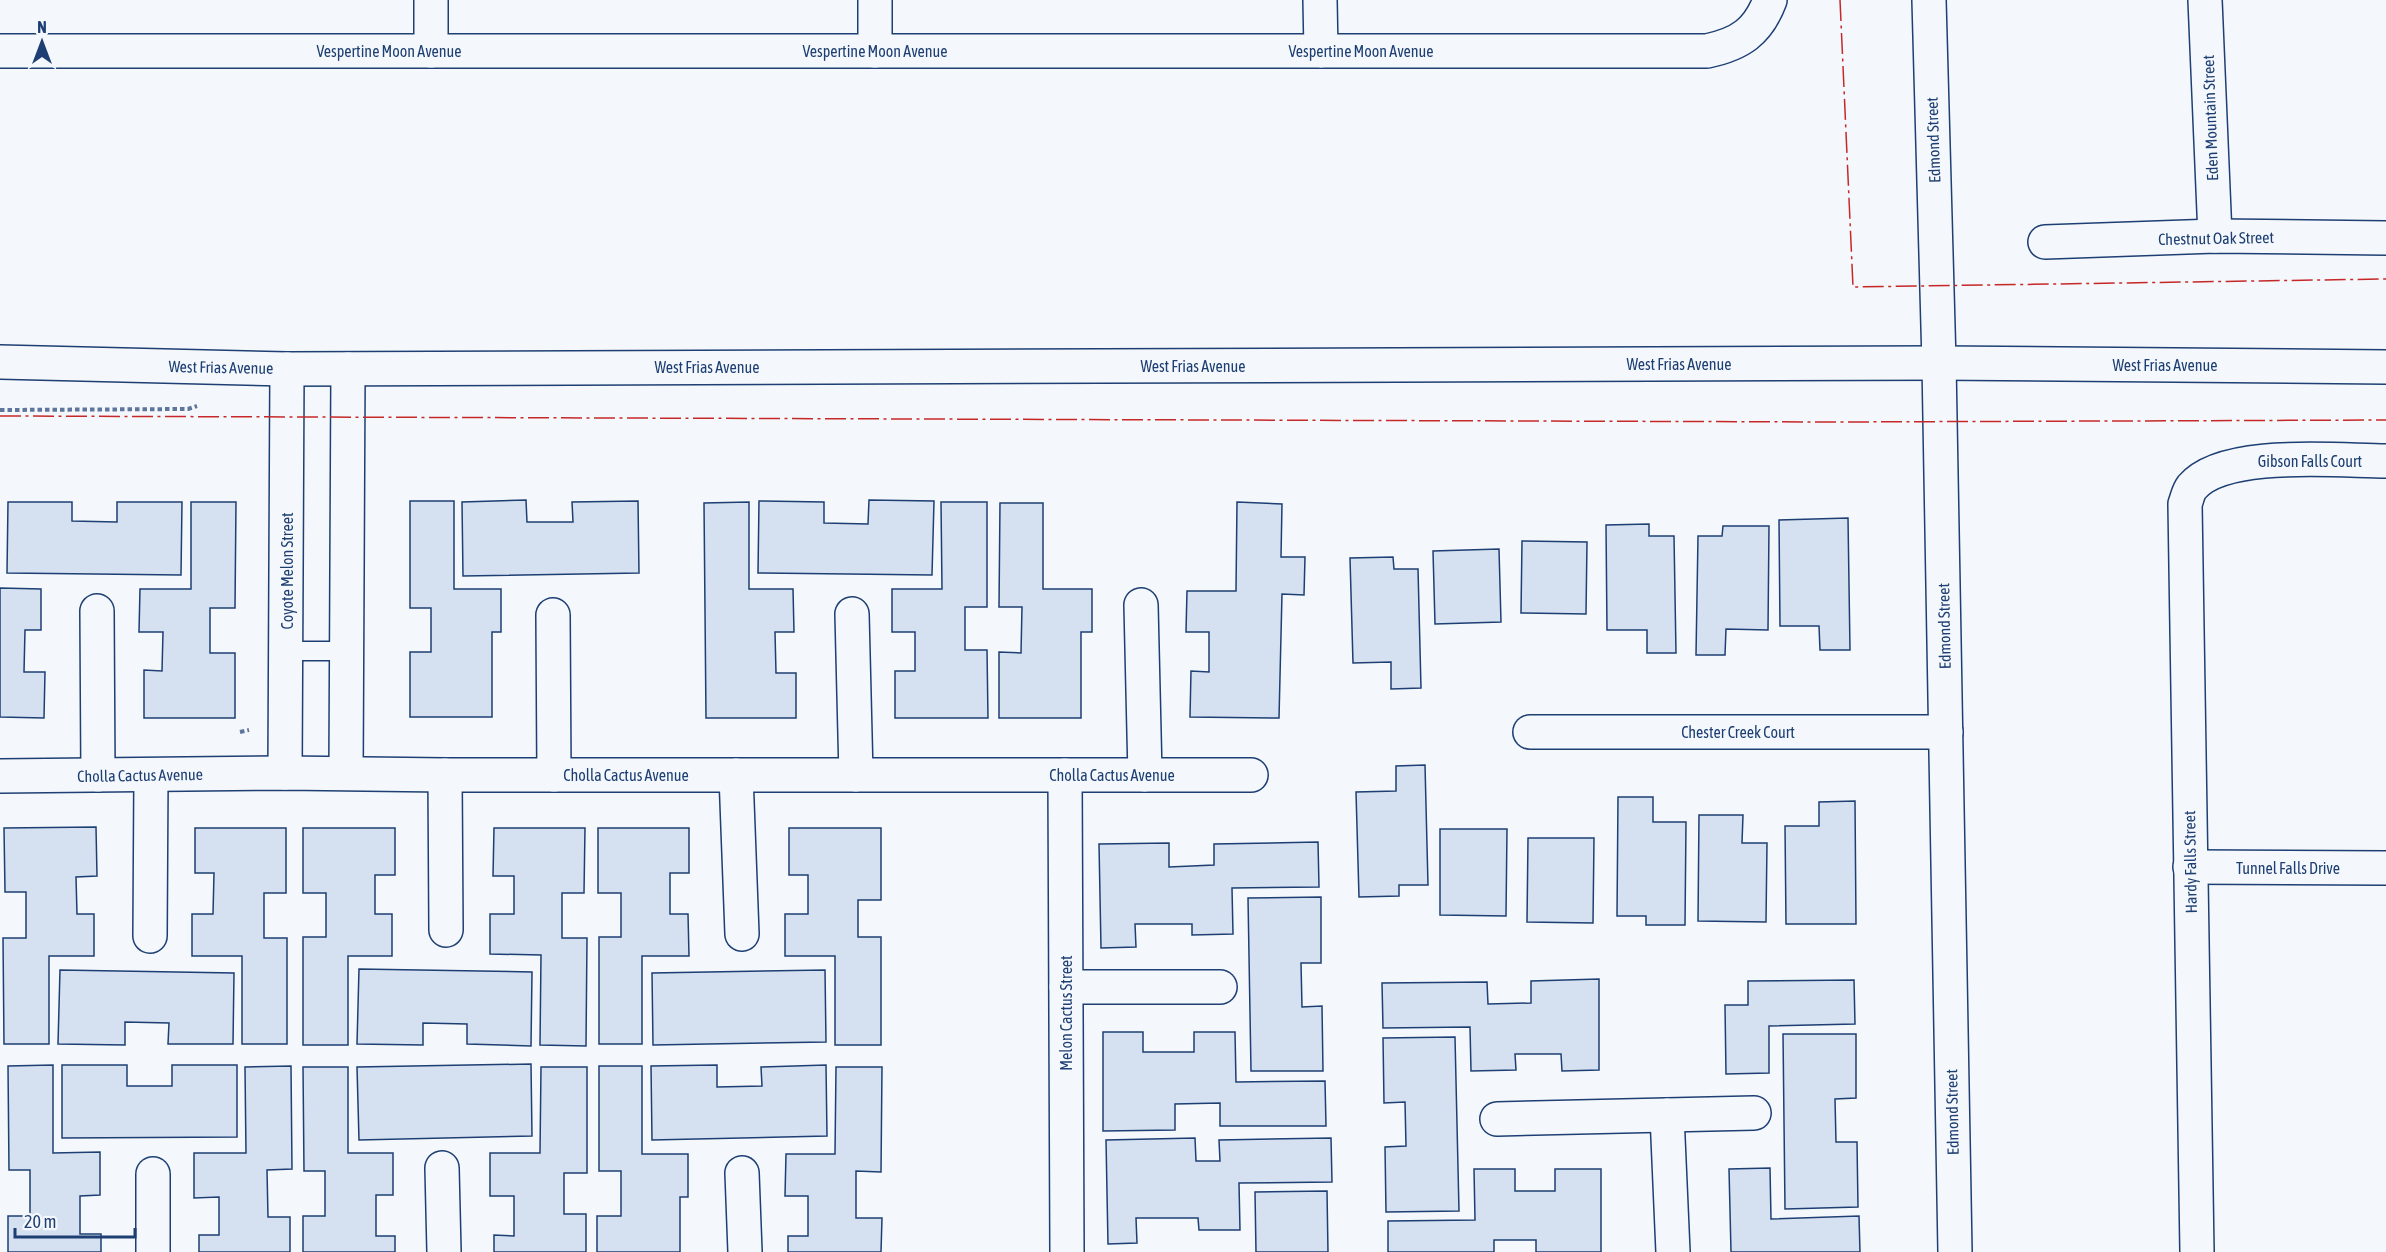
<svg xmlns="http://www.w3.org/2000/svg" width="2386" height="1252" viewBox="0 0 2386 1252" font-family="'Asap Condensed',sans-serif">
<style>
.building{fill:#d5e0f0;stroke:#1d3f73;stroke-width:1.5}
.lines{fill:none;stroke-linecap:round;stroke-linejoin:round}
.service-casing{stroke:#1d3f73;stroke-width:21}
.minor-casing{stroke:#1d3f73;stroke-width:36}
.tertiary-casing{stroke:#1d3f73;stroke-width:36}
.path{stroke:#5e769c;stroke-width:4;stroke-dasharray:4.5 3;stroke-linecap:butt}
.service{stroke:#f4f7fb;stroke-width:18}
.minor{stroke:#f4f7fb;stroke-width:33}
.tertiary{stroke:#f4f7fb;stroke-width:33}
.power{stroke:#c62828;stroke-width:1.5;stroke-dasharray:21 4.5 3 4.5;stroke-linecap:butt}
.labels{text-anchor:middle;stroke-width:4.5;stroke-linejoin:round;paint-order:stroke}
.street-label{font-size:16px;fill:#1d3f73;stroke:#f4f7fb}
</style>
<rect width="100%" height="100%" fill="#f4f7fb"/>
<g class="building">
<path d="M526,500L527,522H573L572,502L638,501L639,573L463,576L462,502Z"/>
<path d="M869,500L934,501L932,575L758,573L759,501L824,502V523L868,524Z"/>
<path d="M410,501H454V589H501V632H492V717H410V652H431V608H410Z"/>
<path d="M8,502H72V521L117,522V502H182L181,575L7,573Z"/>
<path d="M191,502H236L235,608H210V653H235V718H144V670L162,671L163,632H139L140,589H191Z"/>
<path d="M749,502V589H793L794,632H775L776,673H796V718H706L704,503Z"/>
<path d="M941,502H987V607H965V650H987L988,718H895V671H915V632H892V589H942Z"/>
<path d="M1237,502L1282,504L1281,557H1305L1304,595L1282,594L1279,718L1190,717L1191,671L1209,672V632H1186L1187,591H1236Z"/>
<path d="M1000,503H1043V589H1092V632H1081V718H999V652L1021,653L1022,607H999Z"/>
<path d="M1848,518L1850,650H1820L1819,626H1780L1779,520Z"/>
<path d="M1649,524V536H1674L1676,653H1647V630H1607L1606,525Z"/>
<path d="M1723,526H1769L1768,630L1726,629L1725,655H1696L1698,536H1722Z"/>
<path d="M1522,541L1587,542L1586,614L1521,613Z"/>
<path d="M1499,549L1501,622L1435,624L1433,551Z"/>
<path d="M1393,557L1394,569H1418L1421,688L1391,689V662L1353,663L1350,558Z"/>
<path d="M0,588L41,589V630H25L24,672H45L44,718L0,717Z"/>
<path d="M1425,765L1428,885H1399V896L1359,897L1356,792L1396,791V766Z"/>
<path d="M1618,797H1653V822H1686L1685,925H1646V916H1617Z"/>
<path d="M1855,801L1856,924H1786L1785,826H1819V802Z"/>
<path d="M1699,815H1743L1742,843H1767L1766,922L1698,921Z"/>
<path d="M96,827L97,876L76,877L77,914H94V956H49V1044H4L3,938H26V892H5L4,828Z"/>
<path d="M195,828H286V893H264V938H287V1044H242V956H192V914H213L214,873H195Z"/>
<path d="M303,828H395V875H375V914H392V956H348V1045H303V937H326V893H303Z"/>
<path d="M494,828H585L584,893H562V938H587L586,1046L540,1045L541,955L490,954V914H514V876H493Z"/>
<path d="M598,828H689V873H670V914H688L689,956H642V1044H599V937H621V893H598Z"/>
<path d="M789,828H881V900H858V937H881V1045H835V956H785V914H808V875H789Z"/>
<path d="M1440,829H1507L1506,916L1440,915Z"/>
<path d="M1528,838H1594L1593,923L1527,922Z"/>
<path d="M1318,842L1319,887L1232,888L1233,934L1192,935V924H1135L1136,947L1101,948L1099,844L1169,843V867L1214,865V844Z"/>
<path d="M1321,897V963H1301L1302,1007L1322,1006L1323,1071H1251L1248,898Z"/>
<path d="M359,969L532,972L531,1046L467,1044V1024L423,1023V1045L357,1044Z"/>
<path d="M60,970L234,973L233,1044H168L169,1023L125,1022V1045L58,1044Z"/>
<path d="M825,970L826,1042L653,1045L652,973Z"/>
<path d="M1599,979V1070L1562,1071L1561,1054H1515L1516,1070L1471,1071L1470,1027L1383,1028L1382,983L1487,982L1488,1004L1531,1003V981Z"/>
<path d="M1854,980L1855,1024L1769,1026V1073L1726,1074L1725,1005H1748V981Z"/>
<path d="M1103,1032H1143V1052H1194V1032H1235L1236,1082L1325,1081L1326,1126H1220V1103L1175,1104V1130L1103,1131Z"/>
<path d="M1783,1034H1856V1098L1835,1099L1836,1142H1857L1858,1207L1785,1209Z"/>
<path d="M1455,1037L1459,1211L1386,1212L1385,1147L1406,1146L1405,1102L1384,1103L1383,1038Z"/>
<path d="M531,1064L532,1136L359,1140L357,1067Z"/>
<path d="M53,1065V1153L100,1152V1195L80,1196V1234H101V1252H8V1216H30V1170H9L8,1066Z"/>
<path d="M62,1065H127V1086H172V1065H237V1137L62,1138Z"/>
<path d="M717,1065V1087L762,1086L761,1067L826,1065L827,1136L652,1140L651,1066Z"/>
<path d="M291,1066L292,1169L267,1170L268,1217H290V1252H199V1235H219V1197L194,1198V1153H246L245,1067Z"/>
<path d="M599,1066H642V1154H688V1197H680V1252H597V1216H621V1171H599Z"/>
<path d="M303,1067H348V1153H393V1195H376V1236H395V1252H303V1216H325V1171H304Z"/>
<path d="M541,1067H587V1173H564V1214H586V1252H494V1235L514,1236V1196H490V1153H540Z"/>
<path d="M836,1067H882L881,1172L856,1171V1218H882L881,1252H788V1236H808V1196H785L786,1154H835Z"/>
<path d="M1195,1138L1196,1161H1220L1219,1140L1331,1138L1332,1182L1239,1183L1240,1230H1199L1198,1218H1136L1137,1243L1108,1244L1106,1140Z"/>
<path d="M1770,1168L1771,1219L1859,1216L1860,1252H1731L1729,1169Z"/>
<path d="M1474,1169H1515V1191H1555V1169H1601V1252H1536V1240H1494V1252H1388V1221L1475,1220Z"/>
<path d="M1327,1191L1328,1252H1256L1255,1192Z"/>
</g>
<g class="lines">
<defs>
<path id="service" d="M287,651H347"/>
<g id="minor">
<path d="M875,0V51"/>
<path d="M1320,0L1321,51"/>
<path d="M2205,0L2215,236"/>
<path d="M0,51H1707C1740,44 1758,32 1770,0"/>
<path d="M431,51V0"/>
<path d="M2045,242L2215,236L2386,238"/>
<path d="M1141,605L1145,775"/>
<path d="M97,611L98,775"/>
<path d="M852,614L856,775"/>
<path d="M553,615L554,775"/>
<path d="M1530,732H1946"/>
<path d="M285,773L287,369"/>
<path d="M346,773L348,369"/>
<path d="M445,775L446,930"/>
<path d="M736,775L742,934"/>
<path d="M1065,775L1067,1252"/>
<path d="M0,776L285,773L445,775H1251"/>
<path d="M2190,867L2386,868"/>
<path d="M150,936L151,775"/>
<path d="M1066,987H1220"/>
<path d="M1667,1115L1673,1252"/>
<path d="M1497,1119L1754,1113"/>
<path d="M442,1168L444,1252"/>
<path d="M742,1173L745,1252"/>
<path d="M153,1252V1174"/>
<path d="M2197,1252L2185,504C2187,499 2188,492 2192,487C2224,449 2339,461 2386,461"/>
</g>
<g id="tertiary">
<path d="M1929,0L1939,363L1955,1252"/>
<path d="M0,362L287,369L1939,363L2386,367"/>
</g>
</defs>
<use href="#service" class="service-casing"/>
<use href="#minor" class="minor-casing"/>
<use href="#tertiary" class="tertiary-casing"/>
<g class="path">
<path d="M0,410L188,409L197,406"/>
<path d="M240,732L249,730"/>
</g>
<use href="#service" class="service"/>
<use href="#minor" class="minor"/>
<use href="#tertiary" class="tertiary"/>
<g class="power">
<path d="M1840,0L1853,287L2386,279"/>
<path d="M0,416L1836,422L2386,420"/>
</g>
</g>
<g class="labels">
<g class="street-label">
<text x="389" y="57">Vespertine Moon Avenue</text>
<text x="875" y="57">Vespertine Moon Avenue</text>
<text x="1361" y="57">Vespertine Moon Avenue</text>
<text transform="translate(2210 118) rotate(-92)" y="6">Eden Mountain Street</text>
<text transform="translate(1933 140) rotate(-92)" y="6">Edmond Street</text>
<text transform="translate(2216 238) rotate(-1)" y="6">Chestnut Oak Street</text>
<text x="1679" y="370">West Frias Avenue</text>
<text x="2165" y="371">West Frias Avenue</text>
<text x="1193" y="372">West Frias Avenue</text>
<text transform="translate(221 367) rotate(1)" y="6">West Frias Avenue</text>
<text x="707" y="373">West Frias Avenue</text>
<text x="2310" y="467">Gibson Falls Court</text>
<text transform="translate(287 571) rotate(-90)" y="6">Coyote Melon Street</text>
<text transform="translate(1944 626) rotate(-91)" y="6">Edmond Street</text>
<text x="1738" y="738">Chester Creek Court</text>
<text transform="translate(140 775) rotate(-1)" y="6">Cholla Cactus Avenue</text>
<text x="626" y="781">Cholla Cactus Avenue</text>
<text x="1112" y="781">Cholla Cactus Avenue</text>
<text transform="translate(2190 862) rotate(-91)" y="6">Hardy Falls Street</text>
<text x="2288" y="874">Tunnel Falls Drive</text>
<text transform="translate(1066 1013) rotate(-90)" y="6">Melon Cactus Street</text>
<text transform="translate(1952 1112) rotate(-91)" y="6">Edmond Street</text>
</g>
</g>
<g transform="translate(42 42)" stroke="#f4f7fb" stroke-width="4.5" paint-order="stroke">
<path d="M0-4.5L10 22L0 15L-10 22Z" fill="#1d3f73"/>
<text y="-9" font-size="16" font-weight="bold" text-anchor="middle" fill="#1d3f73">N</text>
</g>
<path d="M15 1228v9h120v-9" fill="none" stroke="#1d3f73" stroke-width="3"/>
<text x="24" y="1228" font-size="18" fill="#1d3f73" stroke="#f4f7fb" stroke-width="4.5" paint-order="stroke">20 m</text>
</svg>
